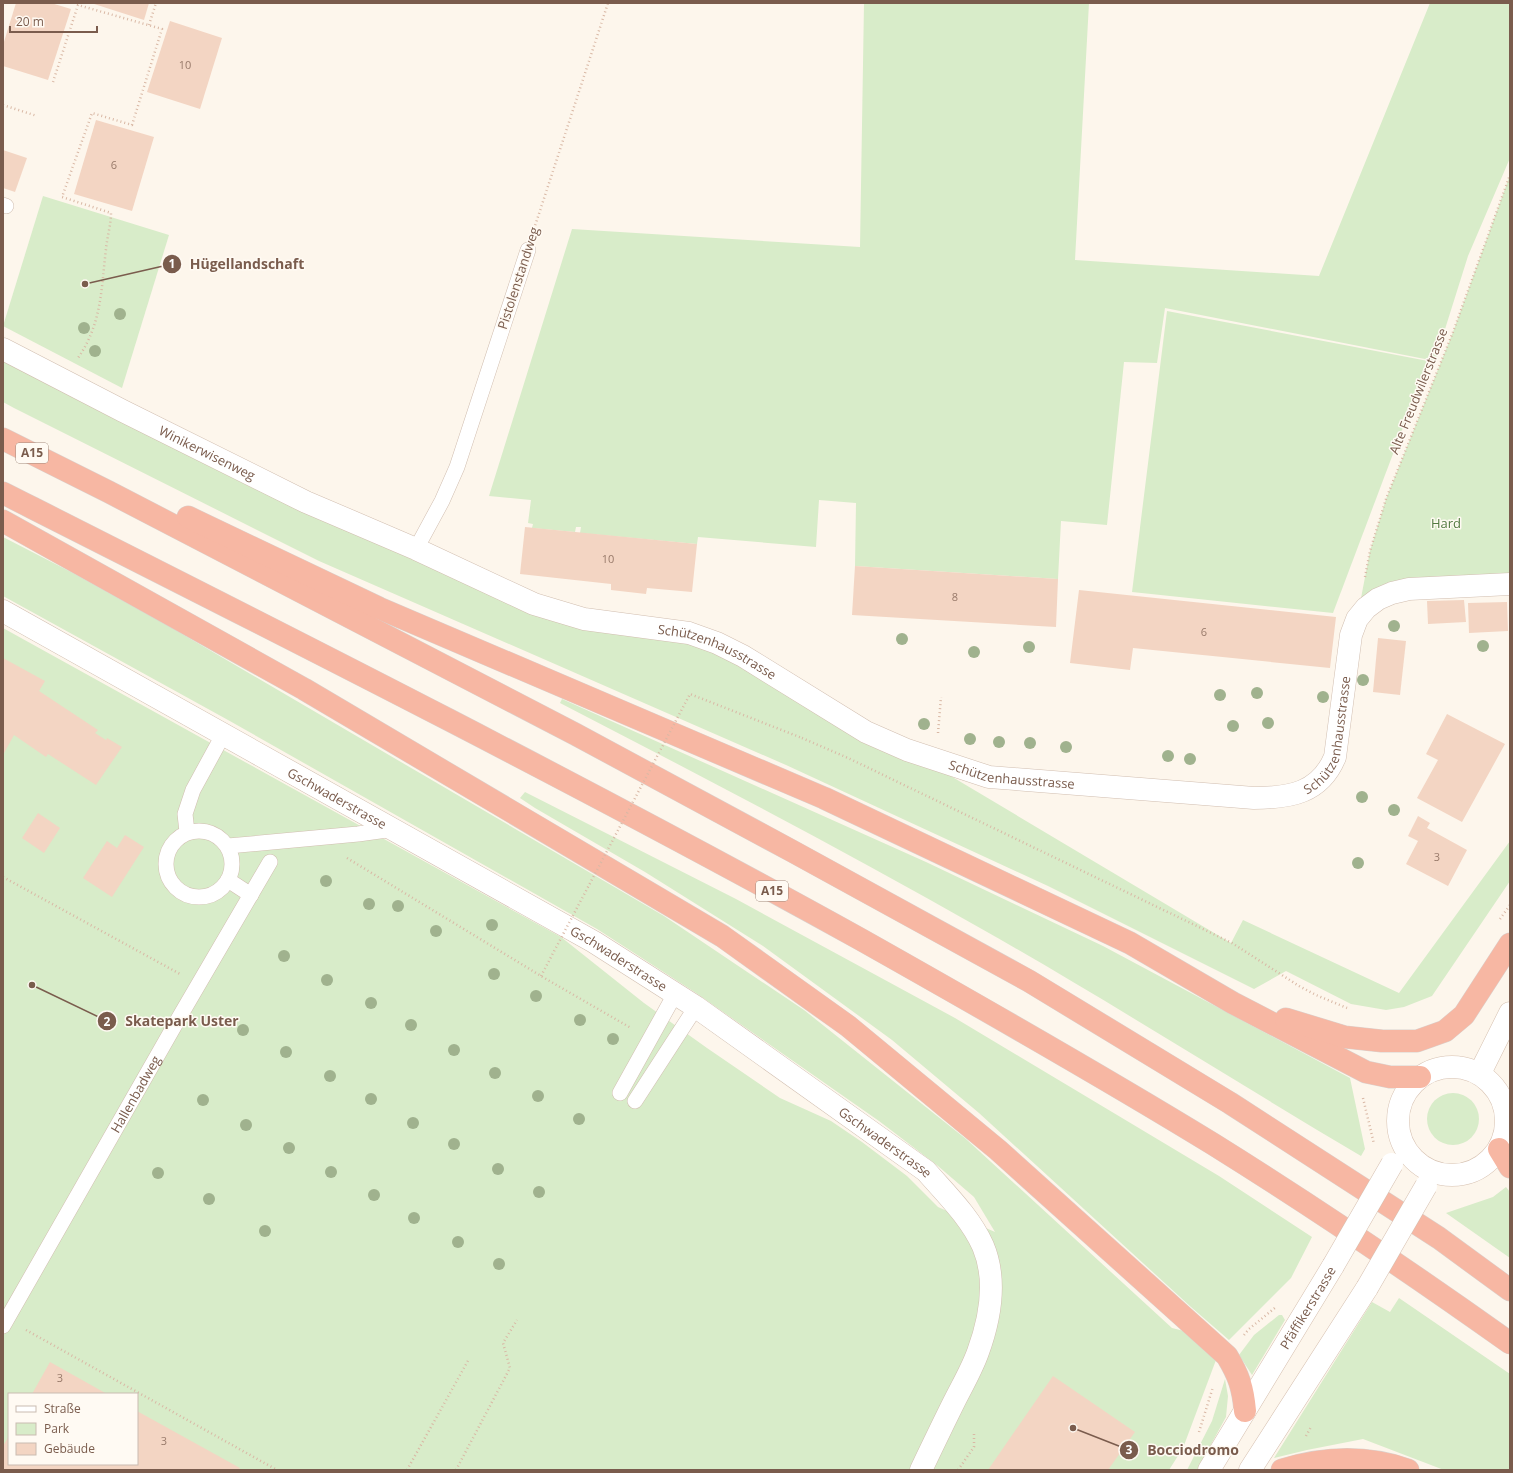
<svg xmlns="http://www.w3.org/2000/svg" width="1513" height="1473" viewBox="0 0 1513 1473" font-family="'Open Sans',sans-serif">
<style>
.green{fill:#d8ecc9;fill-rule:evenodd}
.building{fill:#f3d5c3}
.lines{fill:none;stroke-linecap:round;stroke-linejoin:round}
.service-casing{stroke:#d1beb0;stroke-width:16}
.minor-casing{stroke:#d1beb0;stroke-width:23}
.secondary-casing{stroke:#d6c0b0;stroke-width:23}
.motorway-casing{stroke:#dad1cd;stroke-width:23}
.path{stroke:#d9b8a5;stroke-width:2.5;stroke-dasharray:1 3;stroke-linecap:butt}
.service{stroke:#fff;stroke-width:15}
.minor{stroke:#fff;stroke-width:22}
.secondary{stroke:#fff;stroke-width:22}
.motorway{stroke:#f7b7a3;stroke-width:22}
.secondary-bridge-casing{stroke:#d6c0b0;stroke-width:23;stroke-linecap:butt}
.path-bridge{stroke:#d9b8a5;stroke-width:2.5;stroke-dasharray:1 3;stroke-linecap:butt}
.secondary-bridge{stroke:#fff;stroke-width:22}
.tree{fill:#a0b28e}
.labels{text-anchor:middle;stroke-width:3;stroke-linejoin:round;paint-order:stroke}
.number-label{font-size:11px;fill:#987a6a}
.shield{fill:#fffaf3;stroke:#a28b7f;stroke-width:1}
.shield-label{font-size:12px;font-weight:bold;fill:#7a5c4d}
.street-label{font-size:13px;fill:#7a5c4d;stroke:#fffaf3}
.park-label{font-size:13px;fill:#537a41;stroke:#fffaf3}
.leader{fill:none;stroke:#7a5c4d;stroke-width:1.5}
.callout-dot{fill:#7a5c4d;stroke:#fffaf3;stroke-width:1.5}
.mark-label{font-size:12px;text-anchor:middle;font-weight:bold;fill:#fff}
.callout-label{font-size:14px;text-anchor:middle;font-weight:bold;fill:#7a5c4d;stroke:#fffaf3;stroke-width:3;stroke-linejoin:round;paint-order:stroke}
</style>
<rect width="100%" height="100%" fill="#fdf6ec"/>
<g class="green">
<path d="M864,3H1089L1075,260L1319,276L1430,3H1510V158L1468,256L1435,361L1165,308L1157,363L1124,362L1107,525L1061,521L1058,579L855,566L856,503L819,500L816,547L698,537L697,544L580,533L581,527H576L575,532L532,528L533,524L528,523L531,500L489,496L572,229L860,247Z"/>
<path d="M1510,175V584L1409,589L1357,619L1370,551L1386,499L1453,332Z"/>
<path d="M43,196L169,235L122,388L3,326Z"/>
<path d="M1167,311L1428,361L1333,613L1132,592Z"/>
<path d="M3,349L534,604L689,633L907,750L1231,943L1243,920L1399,993L1510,841V881L1432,996L1404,1007L1386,1010L1351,1004L1286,971L1254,989L1048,886L786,765L319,561L14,408L3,402Z"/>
<path d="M3,537L73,573L172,628L664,916L804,1010L966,1139L1172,1328L1184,1331L1216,1360L1183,1448L1169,1470H3V628L561,937L644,1003L707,1048L780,1098L831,1121L862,1142L907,1176L938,1207L995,1232L974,1197L938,1166L879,1121L696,993L597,929L228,720L3,596ZM9,1394H137V1464H9Z"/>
<path d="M562,699L926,862L1103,946L1350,1078L1365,1149L1361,1156C1234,1081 1109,1001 980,928C842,849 701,776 560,703Z"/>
<path d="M525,792L736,899L955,1018L1219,1176L1312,1237L1291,1278L1229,1340L1191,1307L979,1113L892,1040L763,946L645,872L535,808L520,798Z"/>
<circle cx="1453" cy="1119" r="26"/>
<path d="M1506,1187L1510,1192V1258L1446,1213L1493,1197Z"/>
<path d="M1399,1298L1510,1374V1470H1444L1363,1439L1307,1450L1274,1458L1372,1302L1390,1312Z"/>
<path d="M1279,1315H1282L1285,1320L1252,1375L1239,1355L1254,1335Z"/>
<path d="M1225,1379L1228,1396L1226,1417L1197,1470H1187L1212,1421Z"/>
</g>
<g class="building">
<path d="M16,3H51L71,9L48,80L3,66V45Z"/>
<path d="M91,3H149L144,20Z"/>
<path d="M170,21L222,38L200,109L147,92Z"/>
<path d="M96,120L154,137L132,211L74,194Z"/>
<path d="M3,150L27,158L15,192L3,188Z"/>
<path d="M525,527L697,544L692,592L647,588L646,594L611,590V584L520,574Z"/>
<path d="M855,566L1058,579L1056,627L852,615Z"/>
<path d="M1079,590L1336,617L1330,668L1133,648L1130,670L1070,663Z"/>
<path d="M1464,600L1466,622L1428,624L1427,601Z"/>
<path d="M1507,602L1508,631L1469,633L1468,603Z"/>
<path d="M1378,638L1406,641L1400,695L1373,692Z"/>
<path d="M3,658L45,681L39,691L98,730L95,733L106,740L107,738L122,747L96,785L48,754L46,757L14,735L3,755Z"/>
<path d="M1447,714L1505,744L1462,822L1417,798L1438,760L1426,754Z"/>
<path d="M38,813L60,828L44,853L22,838Z"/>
<path d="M1418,816L1430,823L1427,828L1467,850L1448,886L1406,864L1418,841L1408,836Z"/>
<path d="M125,835L144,847L112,897L83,878L107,841L117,848Z"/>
<path d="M50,1362L107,1394H32Z"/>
<path d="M1053,1376L1135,1432L1108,1470H988Z"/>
<path d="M137,1411L240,1468L238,1470H3V1446L9,1436V1464H137Z"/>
</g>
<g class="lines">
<defs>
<g id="service">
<path d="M3,205L6,206"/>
<path d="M416,549L442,501L457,467L528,250"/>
<circle cx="199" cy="864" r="33"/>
<path d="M187,832L185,814L193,790L223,735"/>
<path d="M228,846L358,834L394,829"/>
<path d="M228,880L251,895"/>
<path d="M620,1093L675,994"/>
<path d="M635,1101L696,1007"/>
<path id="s1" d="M3,1326L180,1016L270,862"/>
</g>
<g id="minor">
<path id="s2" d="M3,349L123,411L306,502L416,549L534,604L584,619L689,633L717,643L743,656L866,732L907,750L989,777L1254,798C1290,798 1320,793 1335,757L1351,635L1357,619L1366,608L1378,599L1392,593L1409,589L1510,584"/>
<path id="s3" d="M3,611L594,942L696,1007L926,1171C946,1194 970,1217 983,1246C997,1279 990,1319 978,1352C972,1369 962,1386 954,1402C943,1424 932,1447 921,1470"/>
</g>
<g id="secondary">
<circle cx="1452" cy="1121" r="54"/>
<path d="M1480,1073L1510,1013"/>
<path id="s4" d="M1209,1470L1333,1266"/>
<path d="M1250,1470L1367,1288"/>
</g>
<g id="motorway">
<path d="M3,439L109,492L575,734L792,851L1029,981L1230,1103L1439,1238L1510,1290"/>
<path d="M3,493C290,638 578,783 860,939C979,1006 1097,1073 1213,1144C1314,1207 1413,1274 1510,1343"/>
<path d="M188,517L379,608L824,798L1130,943L1233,1003L1366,1072L1390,1077H1420"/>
<path d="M3,521L304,689L722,936L848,1026L998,1150L1227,1356C1239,1376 1243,1388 1245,1411"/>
<path d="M1286,1019L1345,1037L1382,1041H1417L1445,1031L1464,1015L1510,944"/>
<path d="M1499,1149L1510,1167"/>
<path d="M1282,1470C1324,1457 1366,1455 1408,1470"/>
</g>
</defs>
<use href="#service" class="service-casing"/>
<use href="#minor" class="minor-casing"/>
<use href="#secondary" class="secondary-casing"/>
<use href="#motorway" class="motorway-casing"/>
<g class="path">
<path d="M149,25L156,3"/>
<path d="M53,82L78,5L162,29L132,125L92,113L62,197L111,213C111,225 107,237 106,249C101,290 102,323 78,358"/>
<path d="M3,105L37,116"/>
<path d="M534,229L608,3"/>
<path d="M1365,577L1370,551L1386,499L1453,332L1510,175"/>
<path d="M938,733L941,697"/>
<path d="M802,738L848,758L1232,943L1299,986L1316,995L1347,1008"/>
<path d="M347,858L541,976L631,1028"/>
<path d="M3,877L180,974"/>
<path d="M1500,919L1510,905"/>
<path d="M1363,1098L1374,1144"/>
<path d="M26,1330L277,1470"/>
<path d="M1244,1335L1249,1329L1276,1307"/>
<path d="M1199,1432L1213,1387"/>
<path d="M1306,1436L1311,1427"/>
<path d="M407,1470L469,1359"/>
<path d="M456,1470L510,1368L503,1343L517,1320"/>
<path d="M958,1470L974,1447V1434"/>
</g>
<use href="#service" class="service"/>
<use href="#minor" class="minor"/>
<use href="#secondary" class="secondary"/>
<use href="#motorway" class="motorway"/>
<defs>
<g id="secondary-bridge">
<path d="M1333,1266L1392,1164"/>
<path d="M1367,1288L1426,1186"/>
</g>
</defs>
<use href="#secondary-bridge" class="secondary-bridge-casing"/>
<path class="path-bridge" d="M541,976L690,694L802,738"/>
<use href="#secondary-bridge" class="secondary-bridge"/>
</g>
<g class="tree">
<circle cx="120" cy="314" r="6"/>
<circle cx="84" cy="328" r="6"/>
<circle cx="95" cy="351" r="6"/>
<circle cx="1394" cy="626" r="6"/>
<circle cx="902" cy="639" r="6"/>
<circle cx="1483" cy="646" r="6"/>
<circle cx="1029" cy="647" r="6"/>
<circle cx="974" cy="652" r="6"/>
<circle cx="1363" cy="680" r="6"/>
<circle cx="1257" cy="693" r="6"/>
<circle cx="1220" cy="695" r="6"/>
<circle cx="1323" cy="697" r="6"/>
<circle cx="1268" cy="723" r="6"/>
<circle cx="924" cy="724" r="6"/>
<circle cx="1233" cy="726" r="6"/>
<circle cx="970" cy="739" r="6"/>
<circle cx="999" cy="742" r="6"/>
<circle cx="1030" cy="743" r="6"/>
<circle cx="1066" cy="747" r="6"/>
<circle cx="1168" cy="756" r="6"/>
<circle cx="1190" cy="759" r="6"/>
<circle cx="1362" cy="797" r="6"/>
<circle cx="1394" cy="810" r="6"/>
<circle cx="1358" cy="863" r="6"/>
<circle cx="326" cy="881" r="6"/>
<circle cx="369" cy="904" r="6"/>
<circle cx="398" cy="906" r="6"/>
<circle cx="492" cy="925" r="6"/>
<circle cx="436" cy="931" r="6"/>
<circle cx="284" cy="956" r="6"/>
<circle cx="494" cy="974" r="6"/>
<circle cx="327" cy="980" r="6"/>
<circle cx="536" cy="996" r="6"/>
<circle cx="371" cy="1003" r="6"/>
<circle cx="580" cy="1020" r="6"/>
<circle cx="411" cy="1025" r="6"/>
<circle cx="243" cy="1030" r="6"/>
<circle cx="613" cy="1039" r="6"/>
<circle cx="454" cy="1050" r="6"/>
<circle cx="286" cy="1052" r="6"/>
<circle cx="495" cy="1073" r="6"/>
<circle cx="330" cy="1076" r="6"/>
<circle cx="538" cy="1096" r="6"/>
<circle cx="371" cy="1099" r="6"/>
<circle cx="203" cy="1100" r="6"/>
<circle cx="579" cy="1119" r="6"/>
<circle cx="413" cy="1123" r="6"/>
<circle cx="246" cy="1125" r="6"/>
<circle cx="454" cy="1144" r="6"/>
<circle cx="289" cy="1148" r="6"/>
<circle cx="498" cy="1169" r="6"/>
<circle cx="331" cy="1172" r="6"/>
<circle cx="158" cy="1173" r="6"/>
<circle cx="539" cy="1192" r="6"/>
<circle cx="374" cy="1195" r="6"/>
<circle cx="209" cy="1199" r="6"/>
<circle cx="414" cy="1218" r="6"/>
<circle cx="265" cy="1231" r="6"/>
<circle cx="458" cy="1242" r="6"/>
<circle cx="499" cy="1264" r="6"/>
</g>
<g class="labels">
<g class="number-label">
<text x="185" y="69">10</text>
<text x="114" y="169">6</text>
<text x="608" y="563">10</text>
<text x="955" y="601">8</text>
<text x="1204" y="636">6</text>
<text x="1437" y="861">3</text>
<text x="60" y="1382">3</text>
<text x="164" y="1445">3</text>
</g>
<g class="shield">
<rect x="16" y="443" width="32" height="20" rx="3"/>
<rect x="756" y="881" width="32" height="20" rx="3"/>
</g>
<g class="shield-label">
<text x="32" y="457">A15</text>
<text x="772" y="895">A15</text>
</g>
<g class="street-label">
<text transform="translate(518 278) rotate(-72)" y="5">Pistolenstandweg</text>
<text transform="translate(1418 391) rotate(-68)" y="5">Alte Freudwilerstrasse</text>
<text dy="5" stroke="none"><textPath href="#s2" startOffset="229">Winikerwisenweg</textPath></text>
<text dy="5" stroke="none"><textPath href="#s2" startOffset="780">Schützenhausstrasse</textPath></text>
<text dy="5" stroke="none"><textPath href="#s2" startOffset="1463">Schützenhausstrasse</textPath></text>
<text dy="5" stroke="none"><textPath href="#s2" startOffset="1104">Schützenhausstrasse</textPath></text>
<text dy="5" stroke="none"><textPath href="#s3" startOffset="383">Gschwaderstrasse</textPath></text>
<text dy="5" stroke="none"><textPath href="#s3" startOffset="707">Gschwaderstrasse</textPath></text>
<text dy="5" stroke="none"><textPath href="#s1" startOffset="267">Hallenbadweg</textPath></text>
<text dy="5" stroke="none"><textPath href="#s3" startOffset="1031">Gschwaderstrasse</textPath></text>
<text dy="5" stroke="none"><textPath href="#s4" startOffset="190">Pfäffikerstrasse</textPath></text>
</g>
<g class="park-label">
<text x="1446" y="528">Hard</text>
</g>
</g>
<path class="leader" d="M85 284L172 264M32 985L107 1021M1073 1428L1129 1450"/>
<g class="callout-dot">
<circle cx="85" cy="284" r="4"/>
<circle cx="32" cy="985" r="4"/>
<circle cx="1073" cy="1428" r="4"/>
<circle cx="172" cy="264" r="10"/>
<circle cx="107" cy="1021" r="10"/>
<circle cx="1129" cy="1450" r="10"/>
</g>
<g class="mark-label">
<text x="172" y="268">1</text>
<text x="107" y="1026">2</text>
<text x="1129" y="1454">3</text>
</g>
<g class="callout-label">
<text x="247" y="269">Hügellandschaft</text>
<text x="182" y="1026">Skatepark Uster</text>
<text x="1193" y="1455">Bocciodromo</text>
</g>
<rect width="1513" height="1473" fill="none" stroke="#7a5c4d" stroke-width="8"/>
<rect x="8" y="1393" width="130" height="72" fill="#fffaf3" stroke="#cabbb1"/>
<rect x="16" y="1406" width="20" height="6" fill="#ffffff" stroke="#cabbb1"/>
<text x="44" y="1413" font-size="12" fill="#7a5c4d">Straße</text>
<rect x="16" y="1423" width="20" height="12" fill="#d8ecc9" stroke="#cabbb1"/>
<text x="44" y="1433" font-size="12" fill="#7a5c4d">Park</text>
<rect x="16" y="1443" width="20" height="12" fill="#f3d5c3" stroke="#cabbb1"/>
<text x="44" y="1453" font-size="12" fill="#7a5c4d">Gebäude</text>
<path d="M10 26v6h87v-6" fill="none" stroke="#7a5c4d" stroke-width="2"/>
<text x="16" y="26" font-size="12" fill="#7a5c4d" stroke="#fffaf3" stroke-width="3" paint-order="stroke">20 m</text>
</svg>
